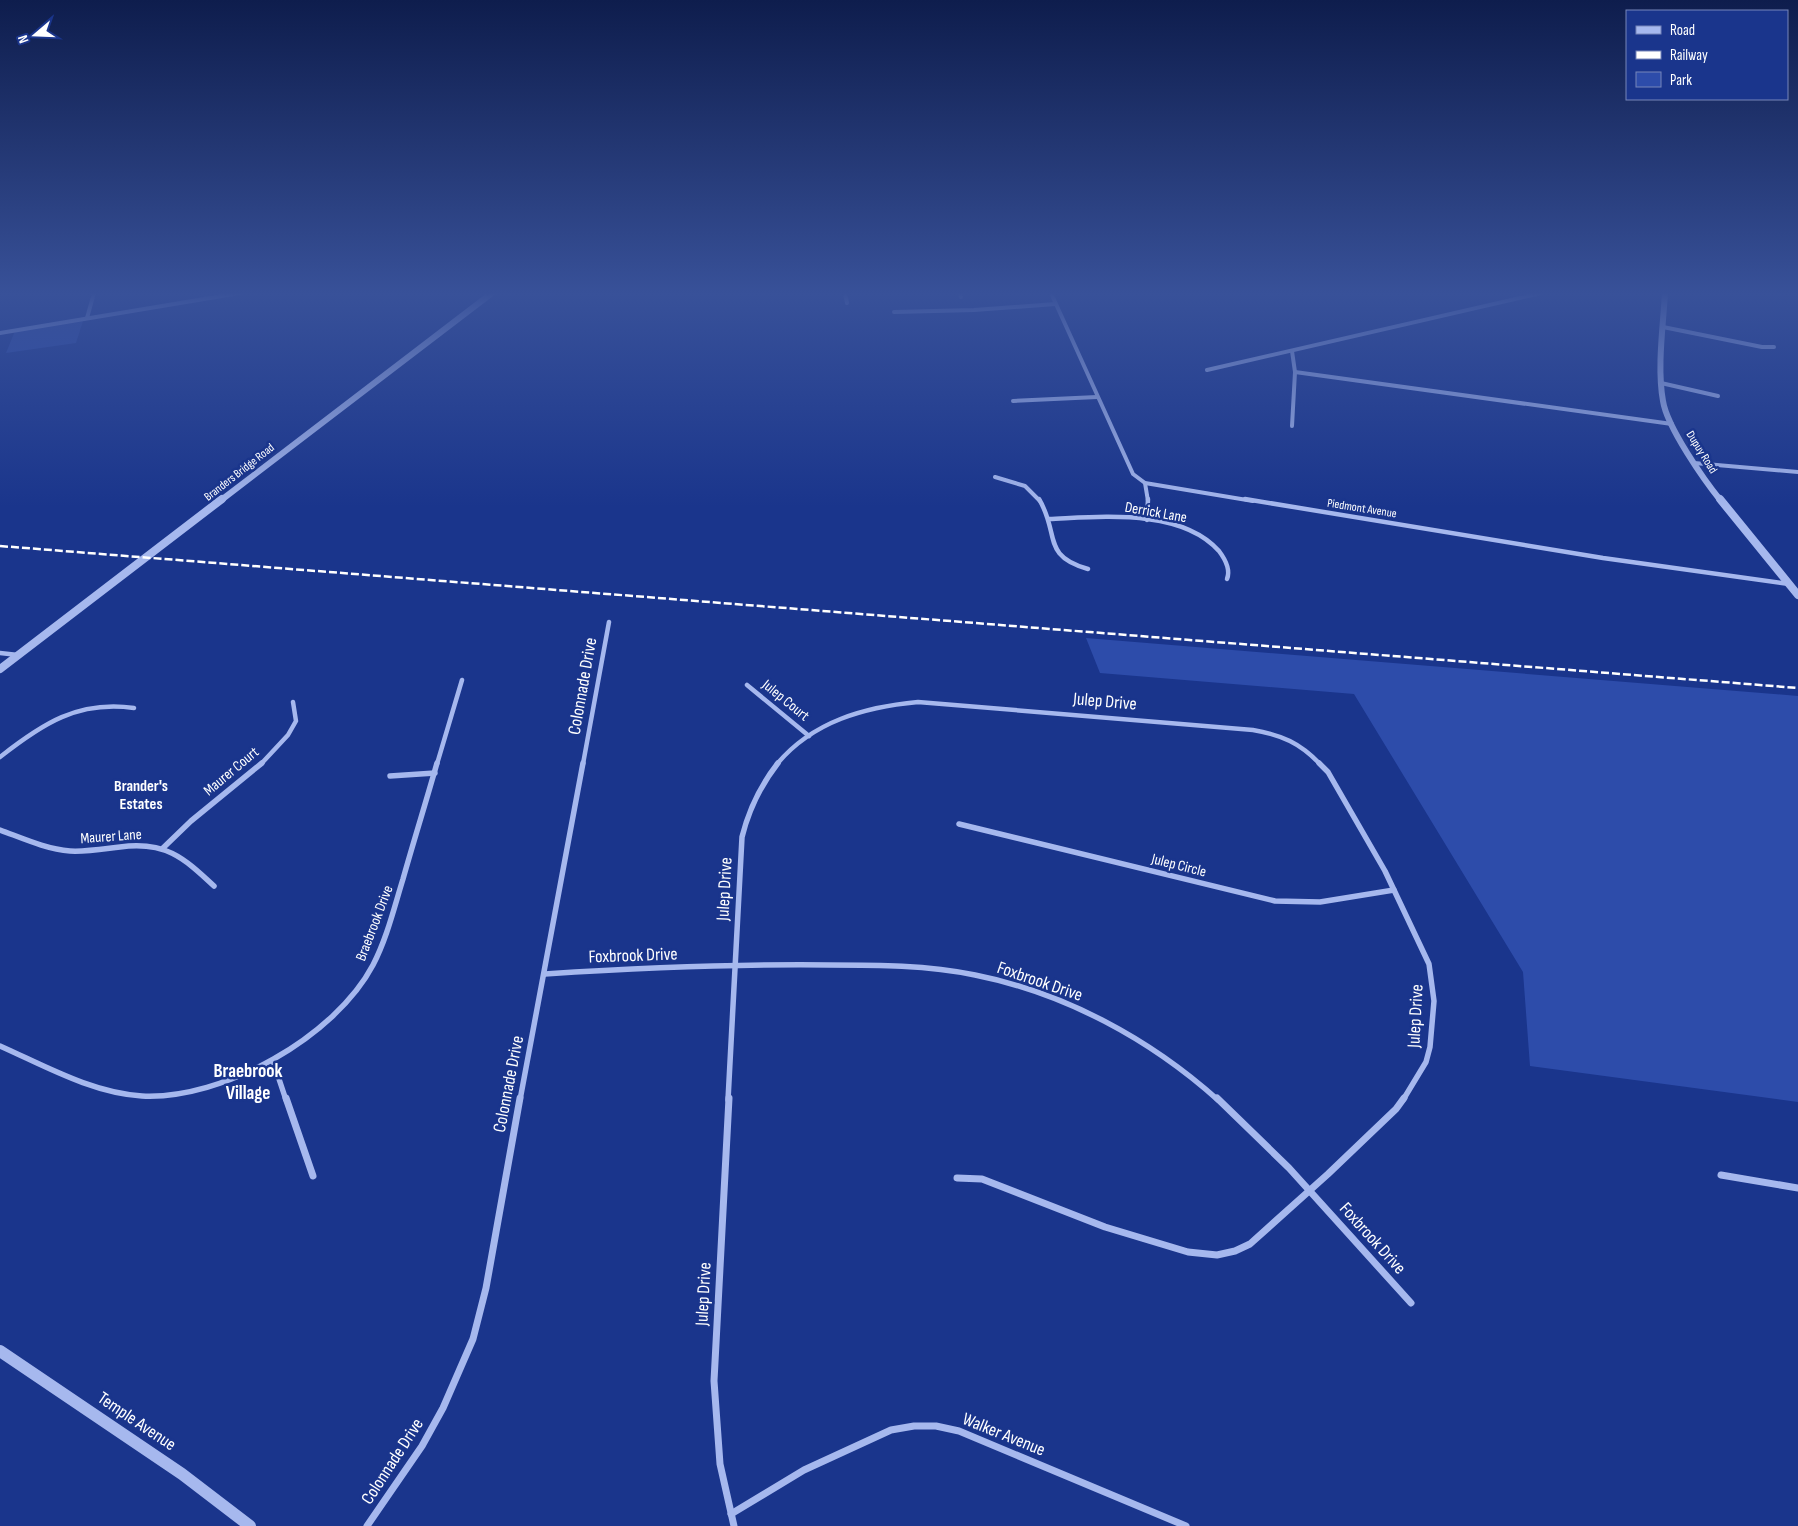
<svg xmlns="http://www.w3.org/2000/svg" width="1798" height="1526" viewBox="0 0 1798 1526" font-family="'Sofia Sans Condensed',sans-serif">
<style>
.green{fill:#2d4caa}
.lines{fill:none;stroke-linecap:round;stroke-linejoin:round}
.minor-far3{stroke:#a6b8ee;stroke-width:4}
.minor-far2{stroke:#a6b8ee;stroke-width:4.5}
.minor-far1{stroke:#a6b8ee;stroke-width:5.5}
.minor{stroke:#a6b8ee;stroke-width:7}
.tertiary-far2{stroke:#a6b8ee;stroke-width:6}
.tertiary-far1{stroke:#a6b8ee;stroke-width:8}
.tertiary{stroke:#a6b8ee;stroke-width:12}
.rail{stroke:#fff;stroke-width:2.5;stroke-dasharray:8 3;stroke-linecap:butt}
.labels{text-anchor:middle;stroke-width:5;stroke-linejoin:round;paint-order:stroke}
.far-street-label{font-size:12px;fill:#fff;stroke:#1a358c}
.street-label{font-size:15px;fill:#fff;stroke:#1a358c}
.neighbourhood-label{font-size:16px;font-weight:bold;fill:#fff;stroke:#1a358c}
.near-street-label{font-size:18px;fill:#fff;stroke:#1a358c}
.near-neighbourhood-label{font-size:19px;font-weight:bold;fill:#fff;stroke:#1a358c}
</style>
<rect width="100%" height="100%" fill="#1a358c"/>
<g class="green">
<path d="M83,321L76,343L6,353L15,331Z"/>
<path d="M1086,638L1798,696V1102L1530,1066L1523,972L1354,694L1100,673Z"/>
</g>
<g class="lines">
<g class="minor-far3">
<path d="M845,293L847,303"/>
<path d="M960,293L961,297"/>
<path d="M1051,293L1133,474L1145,483L1253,501"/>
<path d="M894,312L974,310L1055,304"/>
<path d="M87,318L94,293"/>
<path d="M1663,327L1762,347H1774"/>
<path d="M0,333L240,293"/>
<path d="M1292,351L1295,372L1292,426"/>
<path d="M1207,370L1541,293"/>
<path d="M1295,372L1672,424"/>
<path d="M1661,383L1718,396"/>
<path d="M1013,401L1097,397"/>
<path d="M1694,463L1798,472"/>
<path d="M995,477L1025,486L1040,501"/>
<path d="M1145,483L1148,501"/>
</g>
<g class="minor-far2">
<path d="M1039,499C1060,534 1041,556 1088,569"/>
<path d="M1245,499L1603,558L1789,584"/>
<path d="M1049,519C1101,517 1181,508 1219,551C1225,559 1231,569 1227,579"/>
<path d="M1147,520L1148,499"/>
<path d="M0,653L18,655"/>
<path d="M747,685L809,736"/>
<path d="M0,757C42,724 78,700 134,708"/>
<path d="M261,764L288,735L296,721L293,702"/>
<path d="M437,764L462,680"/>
<path d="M583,764L609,622"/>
<path d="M777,764C813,721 865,707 918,702L1253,730C1282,735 1300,743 1320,764"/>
</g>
<g class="minor-far1">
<path d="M1319,763L1328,772L1385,871L1429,964L1434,1001L1430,1047L1426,1062L1403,1100"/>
<path d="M390,776L435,773"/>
<path d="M959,824L1275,901L1320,902L1394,890"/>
<path d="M0,830C22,838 46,849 70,851C86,852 103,849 120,847C165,841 183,857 214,886"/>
<path d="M163,848L191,821L262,763"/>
<path d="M545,974C639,968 734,964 828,965C877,965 927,965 975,975C1065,993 1150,1039 1218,1100"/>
<path d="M0,1046C45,1066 92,1093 142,1096C223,1100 335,1037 373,965C387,938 394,908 403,879C414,840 426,802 437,763"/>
<path d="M273,1061L286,1100"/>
<path d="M520,1100L583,763"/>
<path d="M728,1100L742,837C749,809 760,786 778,763"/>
</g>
<g class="minor">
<path d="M286,1098L313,1176"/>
<path d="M729,1098L714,1381L720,1464L734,1526"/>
<path d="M1217,1098L1289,1168L1411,1303"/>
<path d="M1721,1175L1798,1188"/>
<path d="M957,1178L982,1179L1105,1227L1188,1252L1217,1255L1235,1251L1250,1244L1328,1174L1396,1109L1404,1098"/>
<path d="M731,1514L804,1470L891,1430L914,1426H936L959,1431L1186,1526"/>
<path d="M367,1526L422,1446L443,1408L473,1339L486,1288L520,1098"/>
</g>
<g class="tertiary-far2">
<path d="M1665,293C1663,327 1657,368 1663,401C1667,427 1704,480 1721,501"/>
<path d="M220,501L492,293"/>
</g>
<g class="tertiary-far1">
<path d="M1720,499L1798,595"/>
<path d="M0,669L222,499"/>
</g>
<path class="tertiary" d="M0,1351L182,1474L250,1526"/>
<path class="rail" d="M0,546L1798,688"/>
</g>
<linearGradient id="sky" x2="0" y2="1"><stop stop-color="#0e1d4d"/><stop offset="0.58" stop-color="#385199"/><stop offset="1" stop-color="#385199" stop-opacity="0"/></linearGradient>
<rect width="1798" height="507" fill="url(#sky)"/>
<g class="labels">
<g class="far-street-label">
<text transform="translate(1702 452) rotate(58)" y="4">Dupuy Road</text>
<text transform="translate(239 472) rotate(-38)" y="4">Branders Bridge Road</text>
<text transform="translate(1362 508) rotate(9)" y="4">Piedmont Avenue</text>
</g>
<g class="street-label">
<text transform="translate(1156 512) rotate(10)" y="5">Derrick Lane</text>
<text transform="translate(786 700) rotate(39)" y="5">Julep Court</text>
<text transform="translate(231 771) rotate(-40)" y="5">Maurer Court</text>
<text transform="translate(111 836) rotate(-4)" y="5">Maurer Lane</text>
<text transform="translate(1179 865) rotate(14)" y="5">Julep Circle</text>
<text transform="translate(374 923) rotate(-69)" y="5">Braebrook Drive</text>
</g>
<g class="neighbourhood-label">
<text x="141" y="791">Brander's<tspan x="141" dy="18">Estates</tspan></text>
</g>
<g class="near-street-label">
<text transform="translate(582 686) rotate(-80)" y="6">Colonnade Drive</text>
<text transform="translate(1105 701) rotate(5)" y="6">Julep Drive</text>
<text transform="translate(724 889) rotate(-87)" y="6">Julep Drive</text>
<text transform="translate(633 955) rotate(-2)" y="6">Foxbrook Drive</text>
<text transform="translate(1040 981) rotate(19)" y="6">Foxbrook Drive</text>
<text transform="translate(1415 1016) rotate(-87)" y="6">Julep Drive</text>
<text transform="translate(508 1084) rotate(-79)" y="6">Colonnade Drive</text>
<text transform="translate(1373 1238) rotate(48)" y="6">Foxbrook Drive</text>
<text transform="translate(703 1294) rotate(-87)" y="6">Julep Drive</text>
<text transform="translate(137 1421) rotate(34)" y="6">Temple Avenue</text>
<text transform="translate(1004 1434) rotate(22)" y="6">Walker Avenue</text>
<text transform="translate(392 1461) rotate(-57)" y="6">Colonnade Drive</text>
</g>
<g class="near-neighbourhood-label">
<text x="248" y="1077">Braebrook<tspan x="248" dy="22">Village</tspan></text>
</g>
</g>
<rect x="1626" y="10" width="162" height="90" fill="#1a358c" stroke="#7686ba"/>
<rect x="1636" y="26" width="25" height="8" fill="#a6b8ee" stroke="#7686ba"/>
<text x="1670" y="35" font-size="15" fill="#ffffff">Road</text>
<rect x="1636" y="51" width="25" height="8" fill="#ffffff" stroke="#7686ba"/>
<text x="1670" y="60" font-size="15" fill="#ffffff">Railway</text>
<rect x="1636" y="72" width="25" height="15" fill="#2d4caa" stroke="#7686ba"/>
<text x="1670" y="85" font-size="15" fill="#ffffff">Park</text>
<g transform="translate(35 35) rotate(251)" stroke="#1a358c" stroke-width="4" paint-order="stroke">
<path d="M0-4L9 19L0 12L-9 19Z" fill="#ffffff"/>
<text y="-8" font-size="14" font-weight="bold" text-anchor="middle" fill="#ffffff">N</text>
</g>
</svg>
